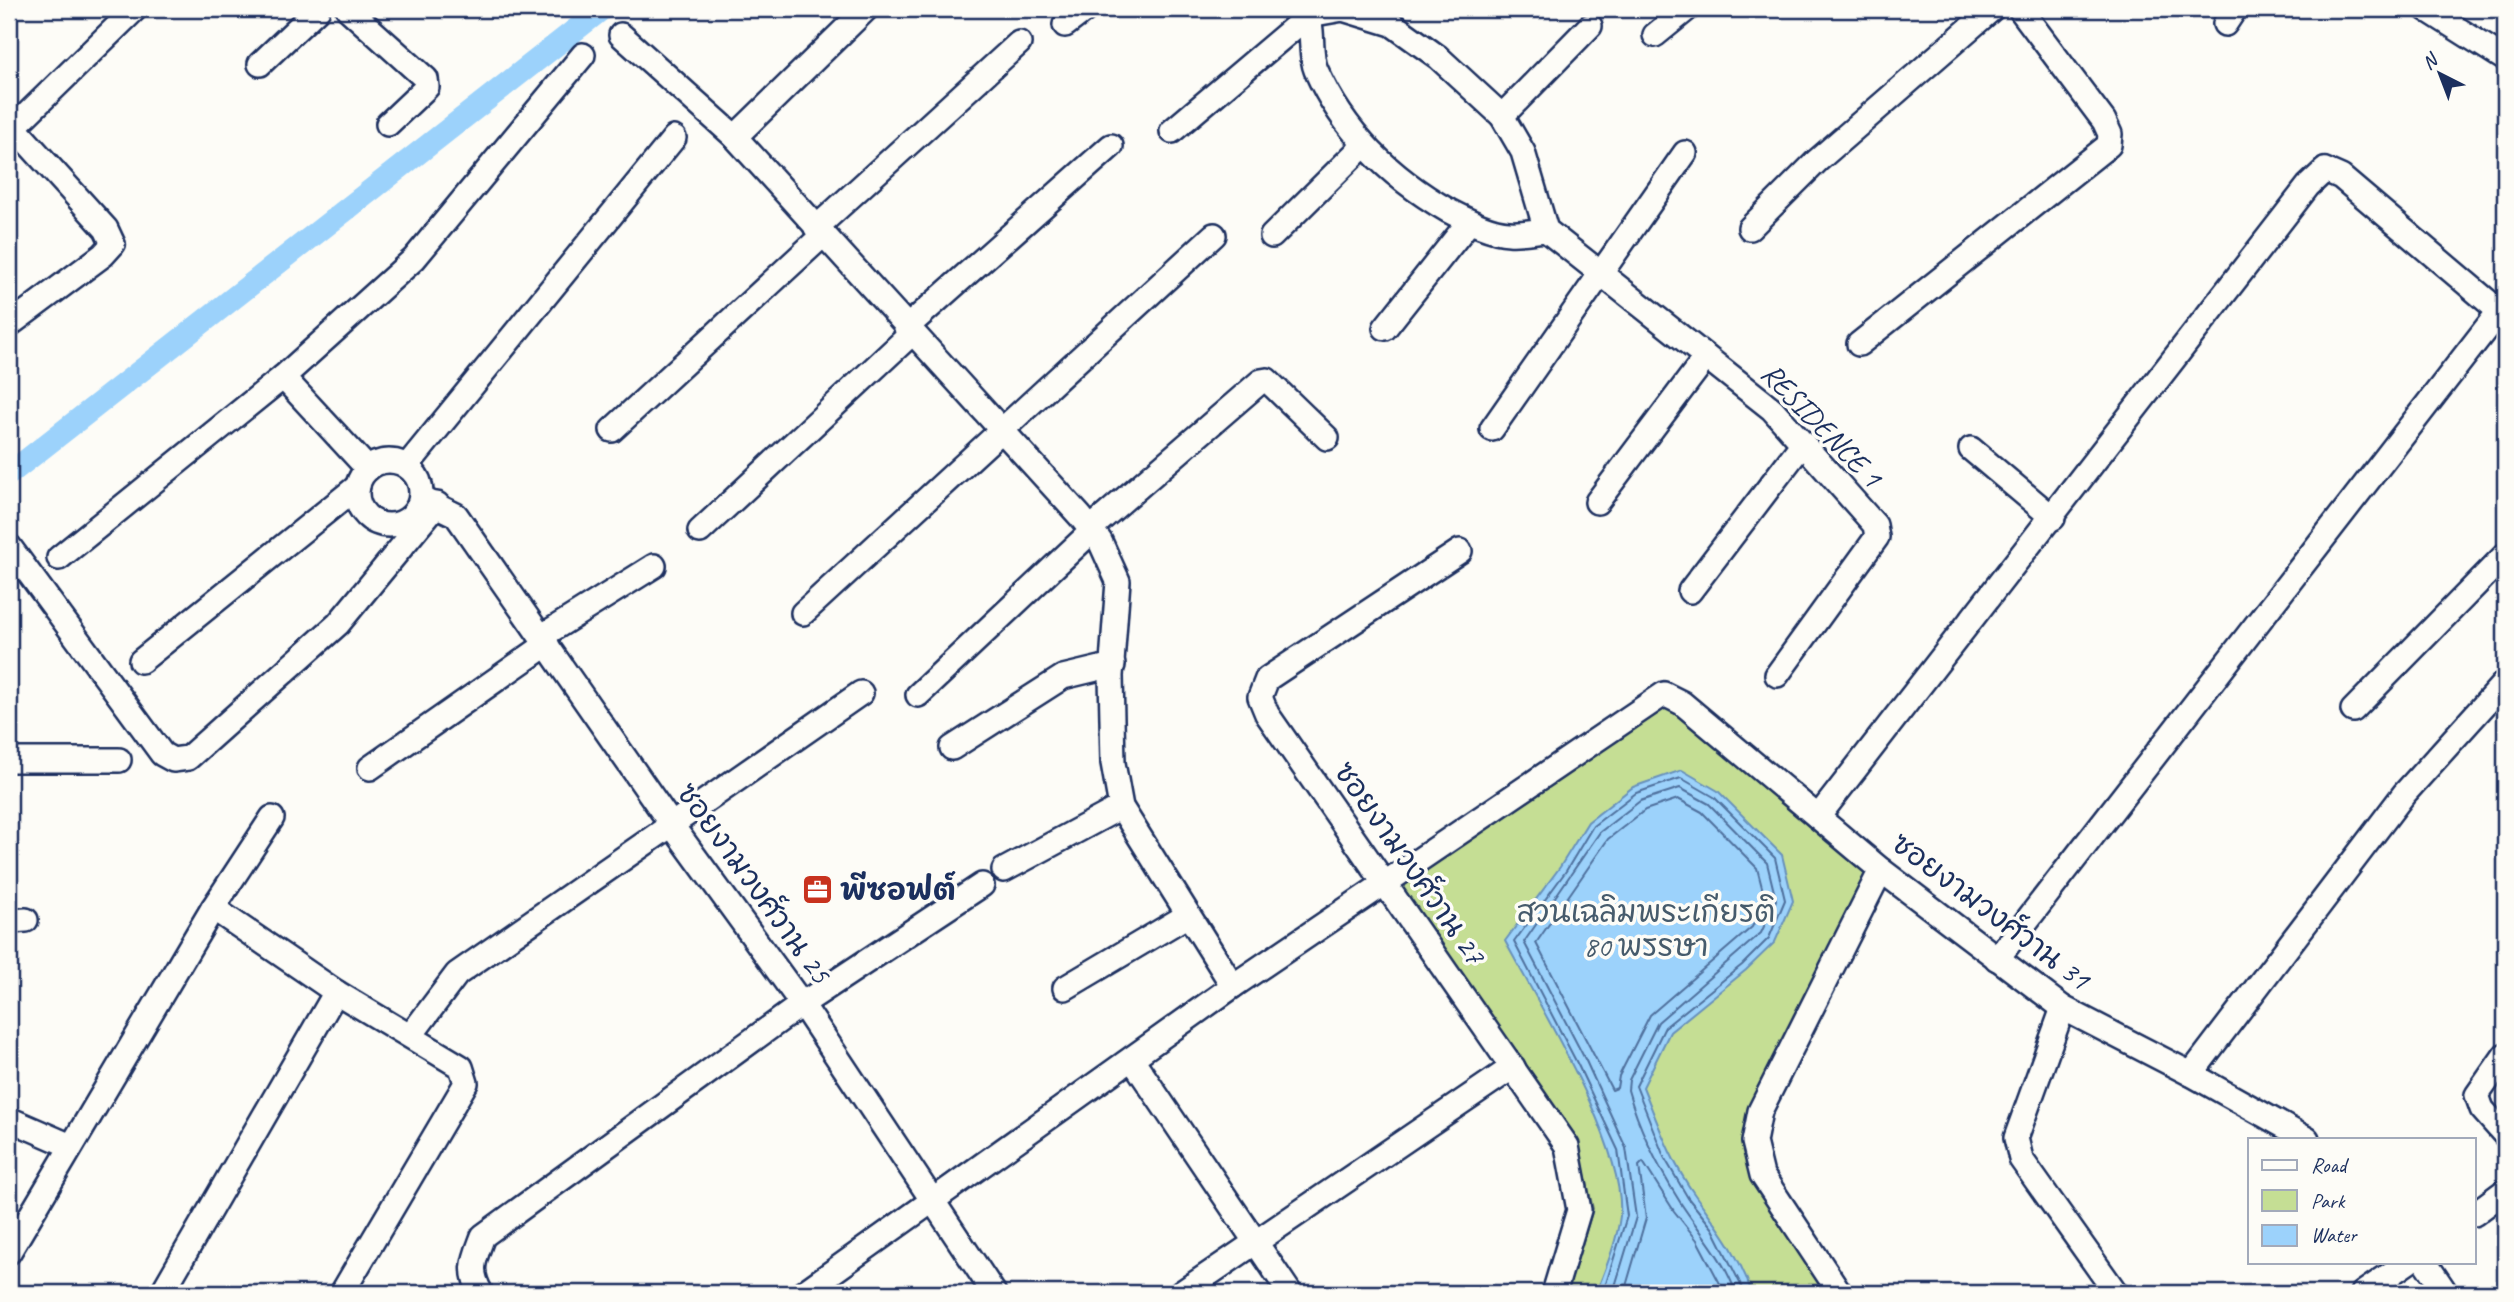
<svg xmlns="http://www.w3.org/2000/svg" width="2514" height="1302" viewBox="0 0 2514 1302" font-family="Caveat,'Playpen Sans Thai',sans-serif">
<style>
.green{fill:#c5de94;stroke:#708679;stroke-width:2}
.water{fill:#9cd2fb;stroke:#6891bc;stroke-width:2}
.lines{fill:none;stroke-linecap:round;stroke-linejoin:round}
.shore{stroke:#4f709d;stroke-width:2}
.canal{stroke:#9cd2fb;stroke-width:23}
.minor-casing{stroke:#1b2f5e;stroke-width:28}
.minor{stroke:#fdfcf7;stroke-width:23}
.labels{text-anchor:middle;stroke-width:7;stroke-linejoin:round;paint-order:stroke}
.street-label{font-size:30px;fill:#1b2f5e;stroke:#fdfcf7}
.poi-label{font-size:30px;font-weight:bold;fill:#1b2f5e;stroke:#fdfcf7;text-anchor:start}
.park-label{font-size:30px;fill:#465b6c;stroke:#fdfcf7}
</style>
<rect width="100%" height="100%" fill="#fdfcf7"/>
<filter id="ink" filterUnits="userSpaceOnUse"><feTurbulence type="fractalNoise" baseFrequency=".0143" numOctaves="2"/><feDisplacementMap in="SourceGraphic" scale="14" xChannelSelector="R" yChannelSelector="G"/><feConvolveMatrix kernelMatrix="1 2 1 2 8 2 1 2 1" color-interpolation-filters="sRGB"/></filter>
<g filter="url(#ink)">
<path class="green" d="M1666,698L1872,872L1747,1140L1832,1293H1567L1593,1209L1578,1143L1398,887Z"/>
<path class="water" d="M1682,770L1718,791L1782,855L1793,901L1775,942L1746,970L1670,1032L1643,1087C1658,1124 1671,1162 1695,1195C1719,1229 1738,1252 1752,1293H1596C1605,1270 1617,1242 1620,1216C1626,1145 1540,1007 1505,941L1560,867L1588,822L1633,787Z"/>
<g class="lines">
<g class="shore">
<path d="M1678,799L1702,812L1757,868L1765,899L1752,927L1650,1015L1619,1076L1617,1088L1612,1090L1536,943L1608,839L1645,810Z"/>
<path d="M1603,1293L1627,1216L1618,1150L1578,1065L1514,942L1566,871L1593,826L1636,793L1681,778L1714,797L1775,858L1785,900L1769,938L1742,965L1665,1027L1636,1086L1664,1157L1688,1198L1713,1229L1745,1293"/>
<path d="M1613,1293L1636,1217L1626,1148L1586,1061L1524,942L1600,832L1640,801L1680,788L1709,804L1767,863L1776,900L1761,933L1658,1022L1629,1080L1628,1090C1639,1129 1658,1167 1680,1202C1700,1233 1723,1257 1736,1293"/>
<path d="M1624,1293L1646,1218L1639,1166L1643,1162L1674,1211L1697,1240L1725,1293"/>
</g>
<path class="canal" d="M9,474L602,9"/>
<defs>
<g id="minor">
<path d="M348,9L426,79L427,87L388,124"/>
<path d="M1304,9C1316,24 1308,51 1316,70C1344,133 1390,177 1449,211C1467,220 1489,232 1509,233C1521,234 1534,231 1546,230"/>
<path d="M2426,9L2505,59"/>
<path d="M1309,15L1343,9L1392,24L1438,57L1502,116L1523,152L1546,230L1772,409L1875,525L1877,537L1777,675"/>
<path d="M2225,24L2235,9"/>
<path d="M1065,25L1086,9"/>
<path d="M621,35L735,137L1080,516L1100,541L1118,581L1111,676L1113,763L1121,807L1233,986"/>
<path d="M1655,35L1687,9"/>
<path d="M260,64L318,9"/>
<path d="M1502,116L1590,26"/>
<path d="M9,122L106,229L113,244L103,255L9,325"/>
<path d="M1172,131L1309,15"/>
<path d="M9,132L135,9"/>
<path d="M735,137L866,9"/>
<path d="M816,228L1019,43"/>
<path d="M1750,228L1817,161L1992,9"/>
<path d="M1272,236L1363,146"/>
<path d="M906,328L1111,146"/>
<path d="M1385,328L1469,222"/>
<path d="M1859,344L2109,145L2110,134L2104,121L2020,9"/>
<path d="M283,377L414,259L583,55"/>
<path d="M1492,429L1685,153"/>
<path d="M612,430L823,235"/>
<path d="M1971,449L2053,518"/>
<circle cx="389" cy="493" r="32"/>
<path d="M407,466L674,138"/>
<path d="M421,498L456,515L671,824L802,1004L994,1293"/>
<path d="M1597,502L1706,357"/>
<path d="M1090,529L1261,381L1267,380L1327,438"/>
<path d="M700,531L911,334"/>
<path d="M9,546L162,754L173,760L188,758L338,624L437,504"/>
<path d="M1460,551L1267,679L1260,697L1267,714L1567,1146L1579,1210L1554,1293"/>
<path d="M59,558L283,377L368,469"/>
<path d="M1690,591L1803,443"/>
<path d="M803,613L1214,235"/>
<path d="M542,636L654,566"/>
<path d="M141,661L358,486"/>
<path d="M918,695L1092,531"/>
<path d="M2353,710L2505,555"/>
<path d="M952,748L1063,677L1113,665"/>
<path d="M9,760H119"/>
<path d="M370,768L547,644"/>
<path d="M1818,817L2308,186L2325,170L2341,177L2499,311"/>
<path d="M1004,870L1121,807"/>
<path d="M213,908L336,992L461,1067L466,1083L342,1293"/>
<path d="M9,921L26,920"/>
<path d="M1997,959L2505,304"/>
<path d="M1065,988L1188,915"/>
<path d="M2063,1008L2016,1138L2021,1159L2116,1293"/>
<path d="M411,1035L457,974L861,693"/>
<path d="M2505,1055L2477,1095L2482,1109L2505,1135"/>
<path d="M1132,1059L1290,1293"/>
<path d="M2191,1074L2404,794L2505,682"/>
<path d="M9,1119L71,1146"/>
<path d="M2474,1214L2505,1191"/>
<path d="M9,1252L213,908L272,818"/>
<path d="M2425,1262L2446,1293"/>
<path d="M162,1293L336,992"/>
<path d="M481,1293C468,1270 474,1260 483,1236L802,1004L982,885"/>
<path d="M803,1293L1233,986L1664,694L1682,703L1881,870L2063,1008L2191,1074L2307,1139"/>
<path d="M1181,1293L1513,1067"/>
<path d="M1840,1293L1762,1175L1754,1142L1760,1111L1881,870"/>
<path d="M2363,1293L2408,1262"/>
</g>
</defs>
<use href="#minor" class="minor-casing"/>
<use href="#minor" class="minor"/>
</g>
</g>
<defs>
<symbol id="office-square" viewBox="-11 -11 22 22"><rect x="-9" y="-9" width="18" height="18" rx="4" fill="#c8321e" stroke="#fdfcf7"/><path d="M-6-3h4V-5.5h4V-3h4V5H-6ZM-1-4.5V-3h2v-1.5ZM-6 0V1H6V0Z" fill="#fff"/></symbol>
</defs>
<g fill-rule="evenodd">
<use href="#office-square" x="800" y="872" width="35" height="35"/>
</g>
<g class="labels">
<g class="street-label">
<text transform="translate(1822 425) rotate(46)" y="10">RESIDENCE 1</text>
<text transform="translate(1410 863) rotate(55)" y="10">ซอยงามวงศ์วาน 27</text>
<text transform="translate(754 883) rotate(54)" y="10">ซอยงามวงศ์วาน 25</text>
<text transform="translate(1991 911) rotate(37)" y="10">ซอยงามวงศ์วาน 31</text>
</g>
<g class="poi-label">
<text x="840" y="900">พีซอฟต์</text>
</g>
<g class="park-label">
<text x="1646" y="922">สวนเฉลิมพระเกียรติ<tspan x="1646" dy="34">80 พรรษา</tspan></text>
</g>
</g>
<rect width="2514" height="1302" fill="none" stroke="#fdfcf7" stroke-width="35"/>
<rect x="18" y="18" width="2479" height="1267" fill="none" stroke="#1b2f5e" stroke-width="2.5" filter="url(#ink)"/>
<rect x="2248" y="1138" width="228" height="126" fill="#fdfcf7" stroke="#a3aaba" stroke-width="2"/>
<rect x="2262" y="1160" width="35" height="10" fill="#fdfcf7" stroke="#a3aaba" stroke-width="2"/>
<text x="2311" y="1172" font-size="21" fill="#1b2f5e">Road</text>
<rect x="2262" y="1190" width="35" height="21" fill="#c5de94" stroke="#a3aaba" stroke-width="2"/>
<text x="2311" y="1208" font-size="21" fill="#1b2f5e">Park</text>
<rect x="2262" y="1225" width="35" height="21" fill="#9cd2fb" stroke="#a3aaba" stroke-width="2"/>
<text x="2311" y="1242" font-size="21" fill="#1b2f5e">Water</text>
<g transform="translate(2440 74) rotate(318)" stroke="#fdfcf7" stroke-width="5" paint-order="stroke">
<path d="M0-5L12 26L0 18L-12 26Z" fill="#1b2f5e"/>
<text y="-10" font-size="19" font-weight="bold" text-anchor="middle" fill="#1b2f5e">N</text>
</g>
</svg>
